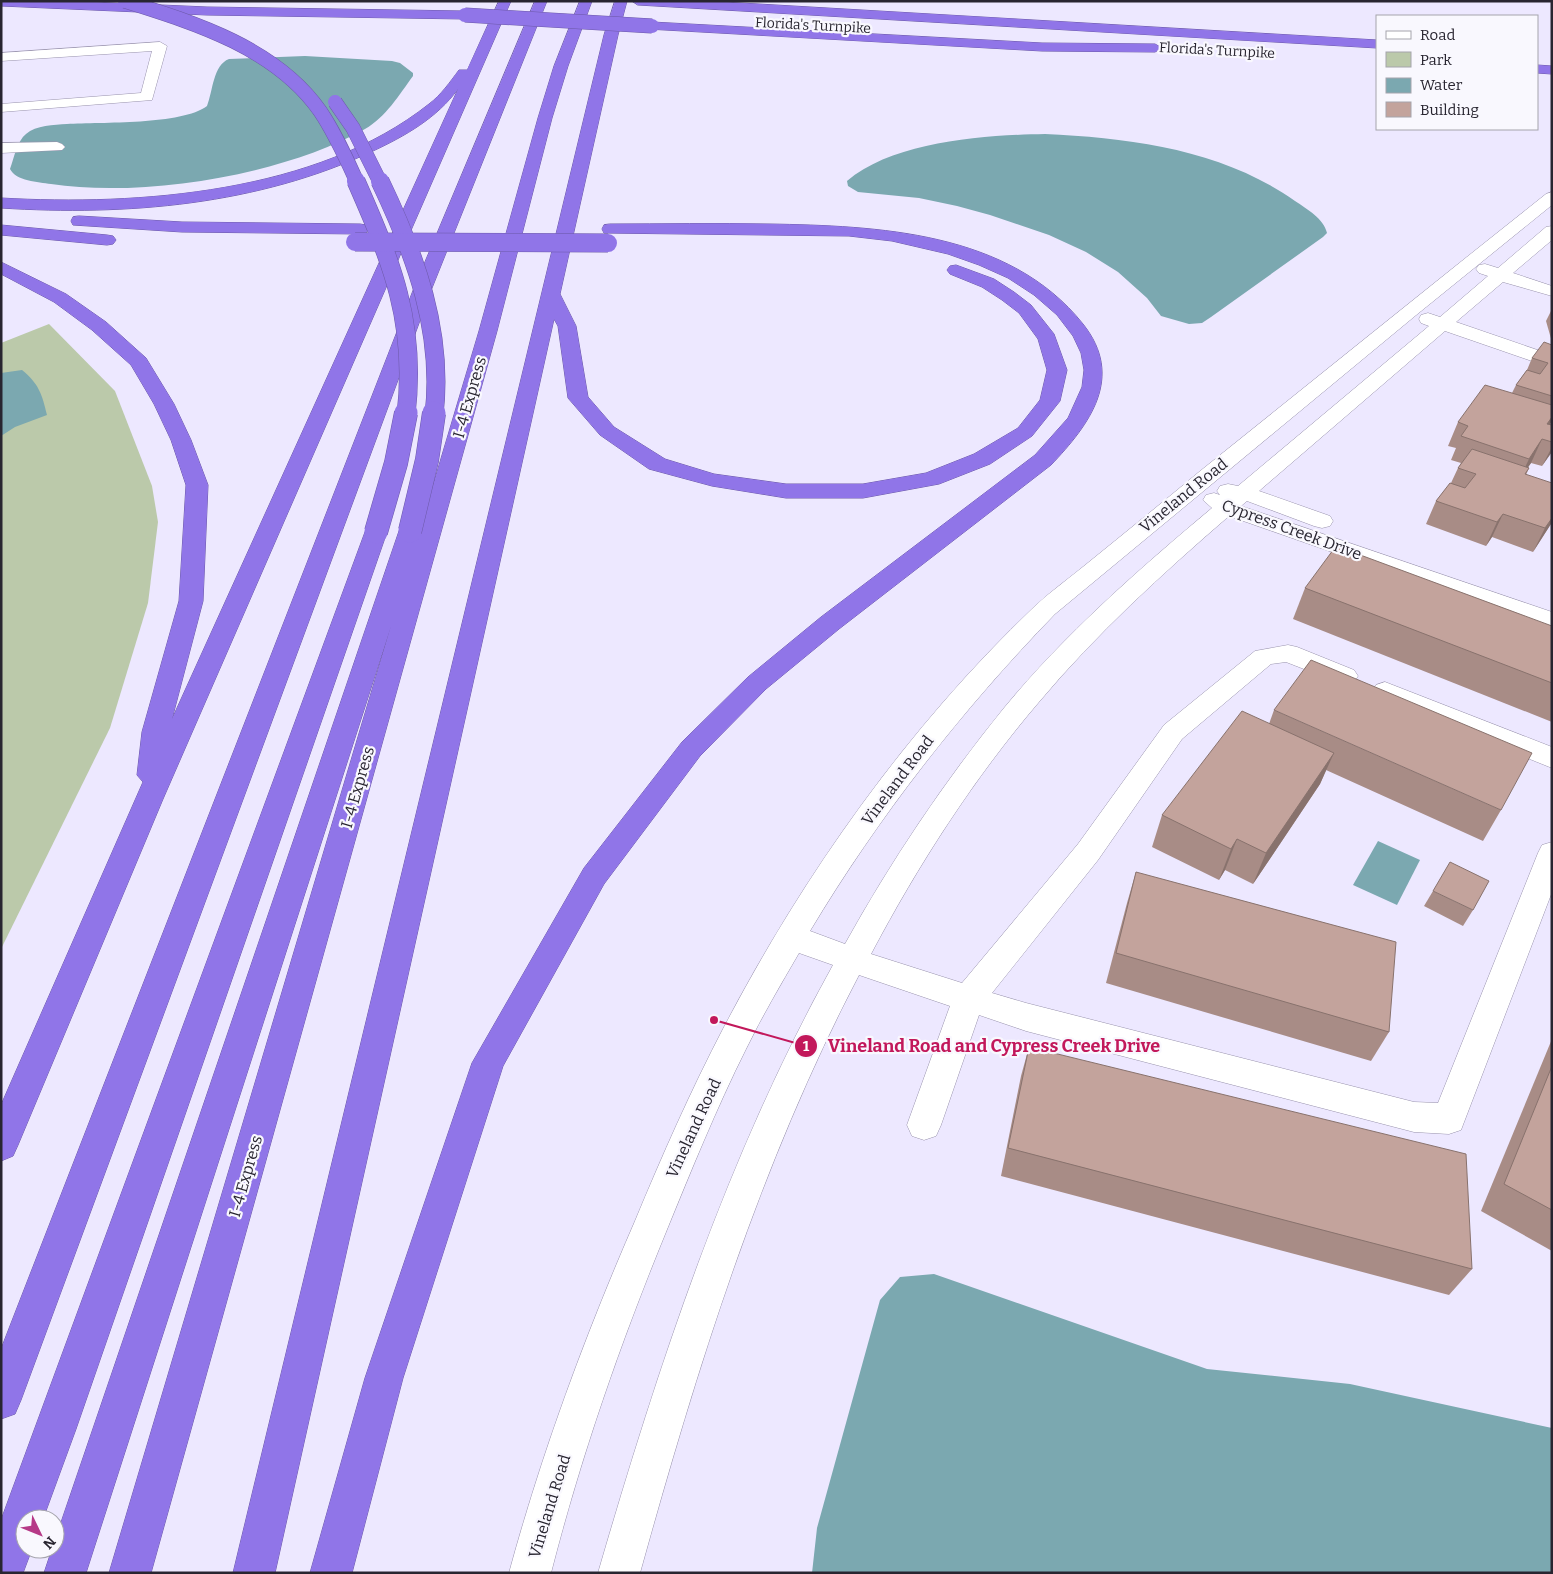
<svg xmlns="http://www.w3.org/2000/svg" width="1553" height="1574" viewBox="0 0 1553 1574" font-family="Bitter,serif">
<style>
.green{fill:#bbc9aa}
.water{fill:#7ba8b0}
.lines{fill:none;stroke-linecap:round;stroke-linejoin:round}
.minor-casing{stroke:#9993ad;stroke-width:1}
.highway-casing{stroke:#6c59a8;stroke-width:1}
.minor{fill:#fff;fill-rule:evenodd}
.highway{fill:#9075e8;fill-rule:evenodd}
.highway-bridge-far2-casing{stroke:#6c59a8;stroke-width:15;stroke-linecap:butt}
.highway-bridge-far1-casing{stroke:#6c59a8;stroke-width:19;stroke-linecap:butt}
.highway-bridge-casing{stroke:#6c59a8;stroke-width:24;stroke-linecap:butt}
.highway-bridge-far2{stroke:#9075e8;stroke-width:14}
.highway-bridge-far1{stroke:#9075e8;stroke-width:18}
.highway-bridge{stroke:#9075e8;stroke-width:23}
.wall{fill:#a88c86}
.shaded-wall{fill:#88726d}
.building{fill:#c3a39c;stroke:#88726d}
.labels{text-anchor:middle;stroke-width:4.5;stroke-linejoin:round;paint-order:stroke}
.far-street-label{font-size:14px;fill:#282530;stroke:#f9f8fe}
.street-label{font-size:16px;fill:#282530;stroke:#f9f8fe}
.leader{fill:none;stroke:#c2185b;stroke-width:2}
.callout-dot{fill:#c2185b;stroke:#f9f8fe;stroke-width:2}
.mark-label{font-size:15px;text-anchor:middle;font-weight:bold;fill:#fff}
.callout-label{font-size:18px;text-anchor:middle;font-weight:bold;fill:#c2185b;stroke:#f9f8fe;stroke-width:4.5;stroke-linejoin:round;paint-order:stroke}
</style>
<rect width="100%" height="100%" fill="#ede8ff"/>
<path class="green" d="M49,324L115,391L152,486L158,522L148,603L110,728L1,949V343Z"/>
<g class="water">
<path d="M305,56L392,61L400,63L413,73V76C399,95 386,117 365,129C284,175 143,198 51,184C38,182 16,181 10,169C14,158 17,141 26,134C36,125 54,125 67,124C101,122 182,125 207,106C213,91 213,65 229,59Z"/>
<path d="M1045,134C1132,138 1223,150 1295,201C1307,209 1324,219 1327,233L1323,237L1211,317L1202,323L1189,324L1161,316L1147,298L1118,272L1086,252L1049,235L990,215L957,206L919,198L858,192L848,186L847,181C894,141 986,135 1045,134Z"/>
<path d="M22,370C39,384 42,394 47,415L15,427L1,436V373Z"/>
<path d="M1378,841L1420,860L1397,905L1353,885Z"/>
<path d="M934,1274L1207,1369L1350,1384L1552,1428V1573H812L817,1528L880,1300L900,1277Z"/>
</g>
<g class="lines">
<defs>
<g id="minor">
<path d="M160,42L167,46L152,100L1,112V104L141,93L152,51L1,61V53Z"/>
<path d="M57,142L62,144L65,147L62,150L1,153V143Z"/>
<path d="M1552,192V205L1415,316L1055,614C961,711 879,816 810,931L845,944C891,861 944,782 1004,708C1065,634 1138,570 1212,508L1203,500L1206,495L1214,493L1220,495L1217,491L1220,486L1228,484L1238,486L1429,326L1421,323L1419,319L1421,315L1428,313L1440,317L1488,276L1479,273L1476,269L1479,265L1485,264L1498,268L1546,227L1552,226V240L1513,273L1552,286V296L1503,282L1456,322L1552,355V368L1445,331L1259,491L1330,516L1333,521L1330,526L1322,528L1314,526L1247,501L1241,506L1552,612V629L1229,516C1162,574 1096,634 1039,702C974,778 918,865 871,954L962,983L1078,844L1164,725L1255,651L1288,645L1297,647L1354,670L1358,676L1354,682L1345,685L1286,662L1271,664L1182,739L1098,860L992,993L1026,1003L1414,1102L1438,1103L1538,853L1542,845L1552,842V892L1461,1130L1449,1134L1414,1132L1026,1031L979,1015L941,1125L936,1136L924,1140L912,1136L907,1125L950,1006L859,975C760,1164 697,1368 640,1573H598C659,1364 727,1156 833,965L799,953C781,984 762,1016 746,1049C716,1109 691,1171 666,1232C620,1344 581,1456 551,1573H509C542,1452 585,1336 635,1221C662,1156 691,1090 724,1027C804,874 908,727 1034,607C1051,591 1071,577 1089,562C1126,532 1163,502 1199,472C1315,379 1430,286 1546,194Z"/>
<path d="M1385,682L1552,747V768L1376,697L1372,691L1376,685Z"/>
</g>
<g id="highway">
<path d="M1,1H70L207,7L465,11L471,15L465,19L207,15L1,6Z"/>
<path d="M499,1H511L163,799L18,1145L13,1156L1,1161V1105L143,782L137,775L142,732L179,601L186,485L171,440L154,404L131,365L92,330L54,302L1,274V262L66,294L106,322L146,358L174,404L191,440L208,485L203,601L172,719L458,89C437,118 405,136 373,151C258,205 127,216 1,208V198C139,206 317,193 429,104C441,95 450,82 459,70H467Z"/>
<path d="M535,1H547L432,288L21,1400L15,1414L1,1419V1349L414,288Z"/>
<path d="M580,1H592L568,66L552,118L497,331L151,1573H109L391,626L86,1573H44L52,1549H55V1540L399,531L402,526L410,524L418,526L420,529L479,331L538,118L554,66Z"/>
<path d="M615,1H627L618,35L560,294L576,326L588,397L614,427L665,459L714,474L786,484H863L926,473L974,454L1018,428L1040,400L1047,370L1038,339L1019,313L1002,300L982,287L950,274L947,270L950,266L956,265L994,279L1014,292L1031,305L1054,334L1067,370L1060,401L1032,436L990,464L939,484L863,498H786L712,486L649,469L600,435L568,398L558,326L554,319L275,1573H233L604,35Z"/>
<path d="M632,1H707L1377,40V48L638,5Z"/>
<path d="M652,22L1042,43L1155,44L1162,48L1155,52L1042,51L647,29L646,26Z"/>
<path d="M1537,65L1552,66V74L1537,73Z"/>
<path d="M79,216L182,222L360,224L366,225L368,229L366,233L360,234L182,232L73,225L71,221L73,217Z"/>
<path d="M610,224C663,224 716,223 769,224C877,226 1009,231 1083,324C1125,377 1090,424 1051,465L839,629L766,689L700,756L604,884L503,1066L403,1378L352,1573H310L365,1378L472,1063L584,868L682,742L748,677L821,617L1035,455L1068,418L1082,387L1084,370L1081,353L1073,336L1057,315L1034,295L1008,278L979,265L948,254L892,241L849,236L604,233L602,229L604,225Z"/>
<path d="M1,225L107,235L113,236L116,240L113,244L107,245L1,235Z"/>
<path d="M376,525L384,527L387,532L76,1429L43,1519H25V1549H32L23,1573H1V1520L365,532L368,527Z"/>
</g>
</defs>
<use href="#minor" class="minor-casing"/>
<use href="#highway" class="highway-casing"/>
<use href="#minor" class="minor"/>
<use href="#highway" class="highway"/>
<defs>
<g id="highway-bridge-far2">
<path d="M125,1C195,23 276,48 320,111C335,133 346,158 357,182"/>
<path d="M465,15L652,26"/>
<path d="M335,102L353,128L380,182"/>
</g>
<g id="highway-bridge-far1">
<path d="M356,181C392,263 417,323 406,415"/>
<path d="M380,181C415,254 444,332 434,415"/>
<path d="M355,242L608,243"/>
</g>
<g id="highway-bridge">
<path d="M410,531L427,460L434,413"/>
<path d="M376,532L396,463L406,413"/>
</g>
</defs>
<use href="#highway-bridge-far2" class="highway-bridge-far2-casing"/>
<use href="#highway-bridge-far1" class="highway-bridge-far1-casing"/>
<use href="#highway-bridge" class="highway-bridge-casing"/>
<use href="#highway-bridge-far2" class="highway-bridge-far2"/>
<use href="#highway-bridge-far1" class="highway-bridge-far1"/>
<use href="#highway-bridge" class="highway-bridge"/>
</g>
<g class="wall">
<path d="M1552,309V342L1546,321Z"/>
<path d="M1552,345V423L1551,422L1550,425H1552V451L1542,466L1531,463L1528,467L1529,468L1526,475L1552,522L1533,552L1492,537L1486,546L1426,524L1436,501L1451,483L1458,468L1461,463L1451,460L1456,448L1448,446L1458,422L1512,393L1516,385L1527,370L1532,358Z"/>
<path d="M1305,588L1552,626V722L1293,619Z"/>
<path d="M1274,710L1501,810L1483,841L1326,770L1320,784L1253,884L1225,870L1219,880L1152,847L1162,815L1269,724Z"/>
<path d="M1136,872L1389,1032L1371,1061L1106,983L1127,903Z"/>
<path d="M1433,891L1473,910L1463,926L1424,906Z"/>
<path d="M1552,1039V1251L1481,1211Z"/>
<path d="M1029,1047L1472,1269L1449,1295L1001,1176L1021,1076Z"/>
</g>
<g class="shaded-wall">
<path d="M1552,417V421L1547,430V424Z"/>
<path d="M1542,439L1531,463L1518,482L1529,459Z"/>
<path d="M1552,447V452L1542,466Z"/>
<path d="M1503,514L1492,537L1486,546L1497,522Z"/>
<path d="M1552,518V522L1551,524L1533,552L1545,528Z"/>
<path d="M1334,753L1320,784L1253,884L1266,853Z"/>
<path d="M1237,839L1225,870L1219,880L1231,849Z"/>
</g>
<g class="building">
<path d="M1544,342L1552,345V396L1516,385L1527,370L1540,374L1548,363L1532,358Z"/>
<path d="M1485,385L1552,405V417L1547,424L1552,425V442L1542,439L1529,459L1461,436L1468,426L1458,422Z"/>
<path d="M1472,449L1529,468L1525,474L1552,483V518L1545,528L1503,514L1497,522L1436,501L1450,483L1465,488L1476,474L1458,468Z"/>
<path d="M1336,546L1552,626V683L1305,588Z"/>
<path d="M1311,660L1532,753L1501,810L1274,710Z"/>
<path d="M1242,711L1334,753L1266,853L1237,839L1231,849L1162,815Z"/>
<path d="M1450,862L1489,881L1473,910L1433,891Z"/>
<path d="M1136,872L1396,942L1389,1032L1116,953Z"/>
<path d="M1029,1047L1466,1154L1472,1269L1008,1148Z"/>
<path d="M1552,1066V1210L1504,1184Z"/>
</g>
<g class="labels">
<g class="far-street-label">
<text transform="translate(813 25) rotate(3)" y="5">Florida's Turnpike</text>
<text transform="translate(1217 50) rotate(3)" y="5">Florida's Turnpike</text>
</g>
<g class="street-label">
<text transform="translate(469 397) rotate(-74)" y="6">I-4 Express</text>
<text transform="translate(1183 495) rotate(-39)" y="6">Vineland Road</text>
<text transform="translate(1292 529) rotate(20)" y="6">Cypress Creek Drive</text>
<text transform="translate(897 780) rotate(-53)" y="6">Vineland Road</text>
<text transform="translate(357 787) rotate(-74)" y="6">I-4 Express</text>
<text transform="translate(693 1128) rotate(-65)" y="6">Vineland Road</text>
<text transform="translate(245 1176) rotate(-74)" y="6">I-4 Express</text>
<text transform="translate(549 1506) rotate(-73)" y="6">Vineland Road</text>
</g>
</g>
<path class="leader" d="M714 1020L806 1046"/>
<g class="callout-dot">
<circle cx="714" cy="1020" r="5"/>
<circle cx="806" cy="1046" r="12"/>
</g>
<g class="mark-label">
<text x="806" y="1051">1</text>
</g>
<g class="callout-label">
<text x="994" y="1052">Vineland Road and Cypress Creek Drive</text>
</g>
<rect width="1553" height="1574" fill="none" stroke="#282530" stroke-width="5"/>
<rect x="1376" y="15" width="162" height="115" fill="#f9f8fe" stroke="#a5a4ac"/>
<rect x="1386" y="31" width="25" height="8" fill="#ffffff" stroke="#a5a4ac"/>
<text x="1420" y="40" font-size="15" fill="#282530">Road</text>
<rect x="1386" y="52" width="25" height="15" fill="#bbc9aa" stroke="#a5a4ac"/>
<text x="1420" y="65" font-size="15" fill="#282530">Park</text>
<rect x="1386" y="78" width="25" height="15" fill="#7ba8b0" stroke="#a5a4ac"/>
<text x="1420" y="90" font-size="15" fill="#282530">Water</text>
<rect x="1386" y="102" width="25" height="15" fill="#c3a39c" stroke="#a5a4ac"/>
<text x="1420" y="115" font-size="15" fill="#282530">Building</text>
<g transform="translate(40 1534) rotate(133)"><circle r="24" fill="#f9f8fe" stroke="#a5a4ac"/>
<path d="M0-4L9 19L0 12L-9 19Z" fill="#b63987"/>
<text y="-8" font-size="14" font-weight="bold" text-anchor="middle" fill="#282530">N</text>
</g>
</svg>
